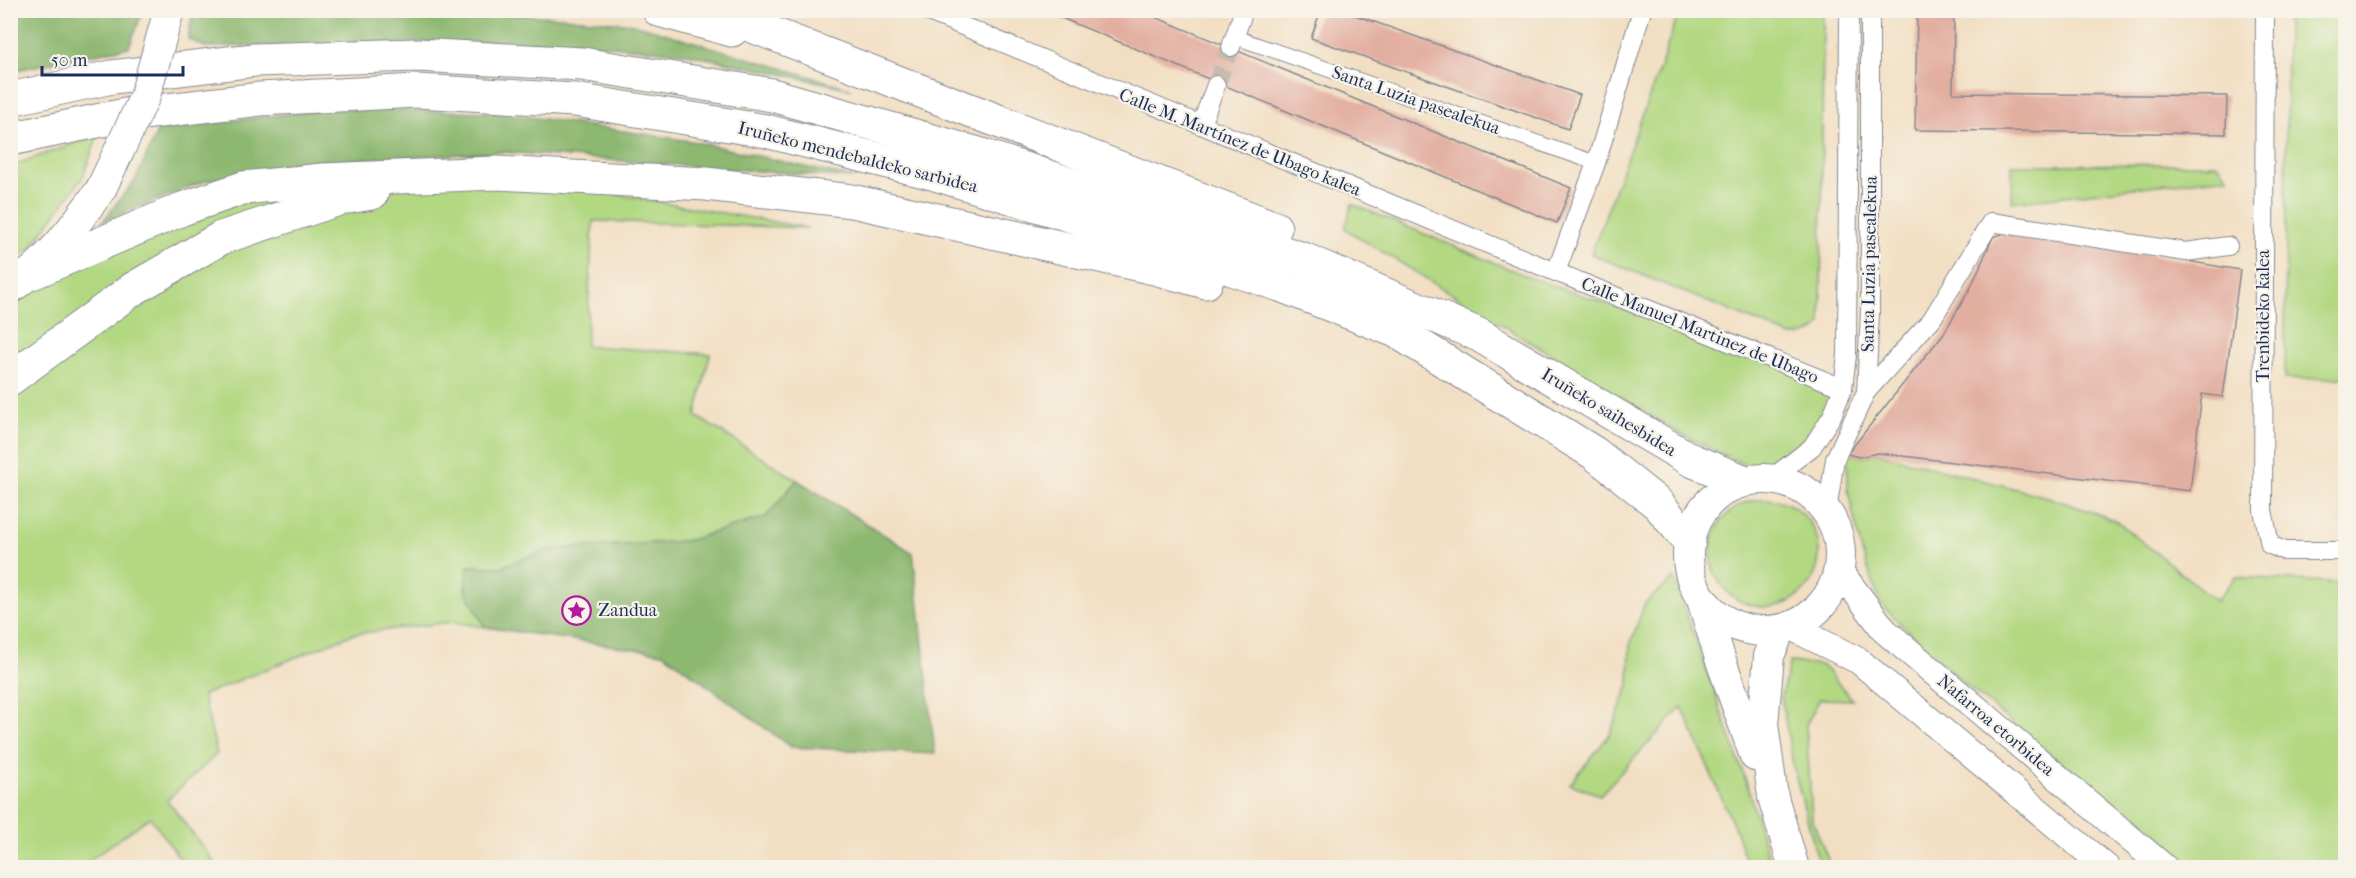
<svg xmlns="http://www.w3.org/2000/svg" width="2356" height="878" viewBox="0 0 2356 878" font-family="'IM FELL French Canon',serif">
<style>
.green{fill:#b2d882;stroke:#668470;stroke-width:1.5}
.forest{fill:#8db870;stroke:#547467;stroke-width:1.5}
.building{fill:#e2aea0}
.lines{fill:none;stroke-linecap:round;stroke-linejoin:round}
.minor-tunnel{stroke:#c7bcaf;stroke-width:18;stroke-dasharray:18 9;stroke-linecap:butt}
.pedestrian-casing{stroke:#868790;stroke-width:16}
.minor-casing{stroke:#868790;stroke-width:20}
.secondary-casing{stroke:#868790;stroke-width:28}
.trunk-casing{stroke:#868790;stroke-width:32}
.motorway-casing{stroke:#868790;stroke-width:35}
.pedestrian{stroke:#fff;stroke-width:14}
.minor{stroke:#fff;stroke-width:18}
.secondary{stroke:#fff;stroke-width:26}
.trunk{stroke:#fff;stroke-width:30}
.motorway{stroke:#fff;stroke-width:33}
.trunk-bridge-casing{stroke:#868790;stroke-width:32;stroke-linecap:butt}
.trunk-bridge{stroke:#fff;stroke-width:30}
.labels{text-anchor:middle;stroke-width:4.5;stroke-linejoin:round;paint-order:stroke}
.street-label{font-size:18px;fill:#1b2f5e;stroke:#f7f3e8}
.poi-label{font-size:18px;fill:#1b2f5e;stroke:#f7f3e8;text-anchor:start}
</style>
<rect width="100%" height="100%" fill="#f7f3e8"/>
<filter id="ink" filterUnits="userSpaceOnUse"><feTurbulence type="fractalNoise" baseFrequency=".0167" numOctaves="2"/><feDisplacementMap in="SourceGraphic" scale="12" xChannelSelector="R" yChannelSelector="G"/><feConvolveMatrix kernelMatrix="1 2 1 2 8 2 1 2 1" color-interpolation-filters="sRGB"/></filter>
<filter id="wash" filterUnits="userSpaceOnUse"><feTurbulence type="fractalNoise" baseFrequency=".008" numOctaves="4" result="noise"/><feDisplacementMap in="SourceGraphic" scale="24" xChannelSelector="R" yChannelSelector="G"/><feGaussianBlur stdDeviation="1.35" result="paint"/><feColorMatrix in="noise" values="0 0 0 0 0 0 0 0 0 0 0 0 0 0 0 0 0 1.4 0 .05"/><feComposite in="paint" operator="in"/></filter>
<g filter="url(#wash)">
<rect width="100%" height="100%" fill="#f2dfc3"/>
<g class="green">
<path d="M1679,11H1823L1821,324C1814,334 1804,336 1791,336L1591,254L1662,62Z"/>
<path d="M2287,11H2345V378L2285,379Z"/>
<path d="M98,135L83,177L31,247L11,262V166Z"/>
<path d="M2218,164L2228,177L2012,202V165Z"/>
<path d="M496,173L808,228L593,221L586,346L710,354L696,416L797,480L766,517L686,541L551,549L500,567L468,566L465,589L485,627L451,622L353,634L203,695L217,754L167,800L218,867H186L150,817L84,864L76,867L11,868V288L182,209Z"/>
<path d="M1352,204L1531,278L1791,366L1843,388L1832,416L1772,478L1679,433L1345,229Z"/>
<path d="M1878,453L2051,498L2115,520L2216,601L2235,577L2345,583V867H2191L2166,841L2046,751L1967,686L1881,605L1862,552L1848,491L1847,454L1860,457Z"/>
<circle cx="1765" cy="553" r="54"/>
<path d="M1674,578L1748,787L1771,867H1748L1736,831L1682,707L1600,795L1570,784L1610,734L1629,685L1630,645L1645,603Z"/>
<path d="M1790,662L1822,665L1853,700L1820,699L1806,725L1812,819L1831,867H1820L1794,770L1781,696Z"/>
</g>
<g class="forest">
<path d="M11,10H143V11L129,47L11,71Z"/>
<path d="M410,10L562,17L634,24L852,89L683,53L571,42H443L205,47L188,39L193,11Z"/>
<path d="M326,109L496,112L697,142L853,178L504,152L290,163L202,182L102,222L136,179L158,130Z"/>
<path d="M797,480L913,553L935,754L791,747L663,653L485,627L465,589L468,566L500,567L551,549L686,541L766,517Z"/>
</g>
<g id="blocks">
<g class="building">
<path d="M1042,10H1138L1571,188L1557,223Z"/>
<path d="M1321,10H1341L1580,95L1568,129L1311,38Z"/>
<path d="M1917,10H1954L1953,93L2227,96L2226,134L1915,130Z"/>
<path d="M2010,231L2240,270L2223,397L2202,394L2190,491L1878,453L1859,457L1847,454L1944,333L1970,289L1993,237Z"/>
</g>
</g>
</g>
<g filter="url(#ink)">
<use href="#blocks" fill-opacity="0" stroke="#868790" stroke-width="1.5"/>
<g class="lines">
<path class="minor-tunnel" d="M1216,85L1231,47"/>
<defs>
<path id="pedestrian" d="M1235,37L1596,163"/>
<g id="minor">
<path d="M924,10L1536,264L1843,388"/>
<path d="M2265,10L2263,510L2270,545L2285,551H2346"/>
<path d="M1231,47L1244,10"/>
<path d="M1201,125L1216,85"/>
<path d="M1556,272L1596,163L1642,10"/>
<path d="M1866,392L1932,319L1991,222L2186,252L2228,246"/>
<path d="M1772,478L1812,447L1832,416L1843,388L1847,355L1849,10"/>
<path d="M1827,511L1835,459L1866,392L1870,312V10"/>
</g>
<g id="secondary">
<path d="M1839,570L1885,631L2165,868"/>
<path d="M1791,627L1859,661L2107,868"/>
</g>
<g id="trunk">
<path d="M10,289C51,259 72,229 101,189"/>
<circle cx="1764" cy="555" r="76"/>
<path d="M1703,603L1720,658L1755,756"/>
<path d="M1780,630L1769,656L1763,724L1773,797L1794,868"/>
</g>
<g id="motorway">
<path d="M659,10L732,30"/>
<path d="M711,10L1275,228"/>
<path d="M10,99L112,77L254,60L418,55L582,64L772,95L975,153L1303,259L1479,335L1691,460L1743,481"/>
<path d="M10,139L126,115L260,99L417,91L575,100L766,131L932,173L1082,219L1280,285L1396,331L1594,453L1658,504L1689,541"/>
<path d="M32,273L182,209L243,188L322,180L496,173L706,184L852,201L1158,269L1206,282"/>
<path d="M10,379L133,289L221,238L342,198L372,193"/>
</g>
</defs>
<use href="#pedestrian" class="pedestrian-casing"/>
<use href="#minor" class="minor-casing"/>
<use href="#secondary" class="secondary-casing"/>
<use href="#trunk" class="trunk-casing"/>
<use href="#motorway" class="motorway-casing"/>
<use href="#pedestrian" class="pedestrian"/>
<use href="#minor" class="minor"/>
<use href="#secondary" class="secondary"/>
<use href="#trunk" class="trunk"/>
<use href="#motorway" class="motorway"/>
<defs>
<path id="trunk-bridge" d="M101,189L145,96L169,10"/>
</defs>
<use href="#trunk-bridge" class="trunk-bridge-casing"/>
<use href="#trunk-bridge" class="trunk-bridge"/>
</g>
</g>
<defs>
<symbol id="sight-ring" viewBox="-11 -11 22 22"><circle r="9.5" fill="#f7f3e8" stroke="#b5179e" stroke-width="1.5"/><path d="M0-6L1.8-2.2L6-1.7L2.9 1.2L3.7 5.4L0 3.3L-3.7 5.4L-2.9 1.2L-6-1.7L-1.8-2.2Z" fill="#b5179e"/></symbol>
</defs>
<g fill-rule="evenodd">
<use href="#sight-ring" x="560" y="594" width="33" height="33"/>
</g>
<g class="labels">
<g class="street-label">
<text transform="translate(1416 100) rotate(19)" y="6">Santa Luzia pasealekua</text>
<text transform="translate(1240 142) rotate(22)" y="6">Calle M. Martínez de Ubago kalea</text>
<text transform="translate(858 157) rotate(14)" y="6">Iruñeko mendebaldeko sarbidea</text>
<text transform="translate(1869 264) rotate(-89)" y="6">Santa Luzia pasealekua</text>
<text transform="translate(2263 316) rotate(-90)" y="6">Trenbideko kalea</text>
<text transform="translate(1700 330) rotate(22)" y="6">Calle Manuel Martinez de Ubago</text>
<text transform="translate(1609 412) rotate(31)" y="6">Iruñeko saihesbidea</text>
<text transform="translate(1996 725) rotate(40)" y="6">Nafarroa etorbidea</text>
</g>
<g class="poi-label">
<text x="598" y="616">Zandua</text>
</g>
</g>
<rect width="2356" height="878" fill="none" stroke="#f7f3e8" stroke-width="36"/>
<path d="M42 66v9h141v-9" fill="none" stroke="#1b2f5e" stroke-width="3"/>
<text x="51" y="66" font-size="18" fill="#1b2f5e" stroke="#f7f3e8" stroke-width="4.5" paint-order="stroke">50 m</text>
</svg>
